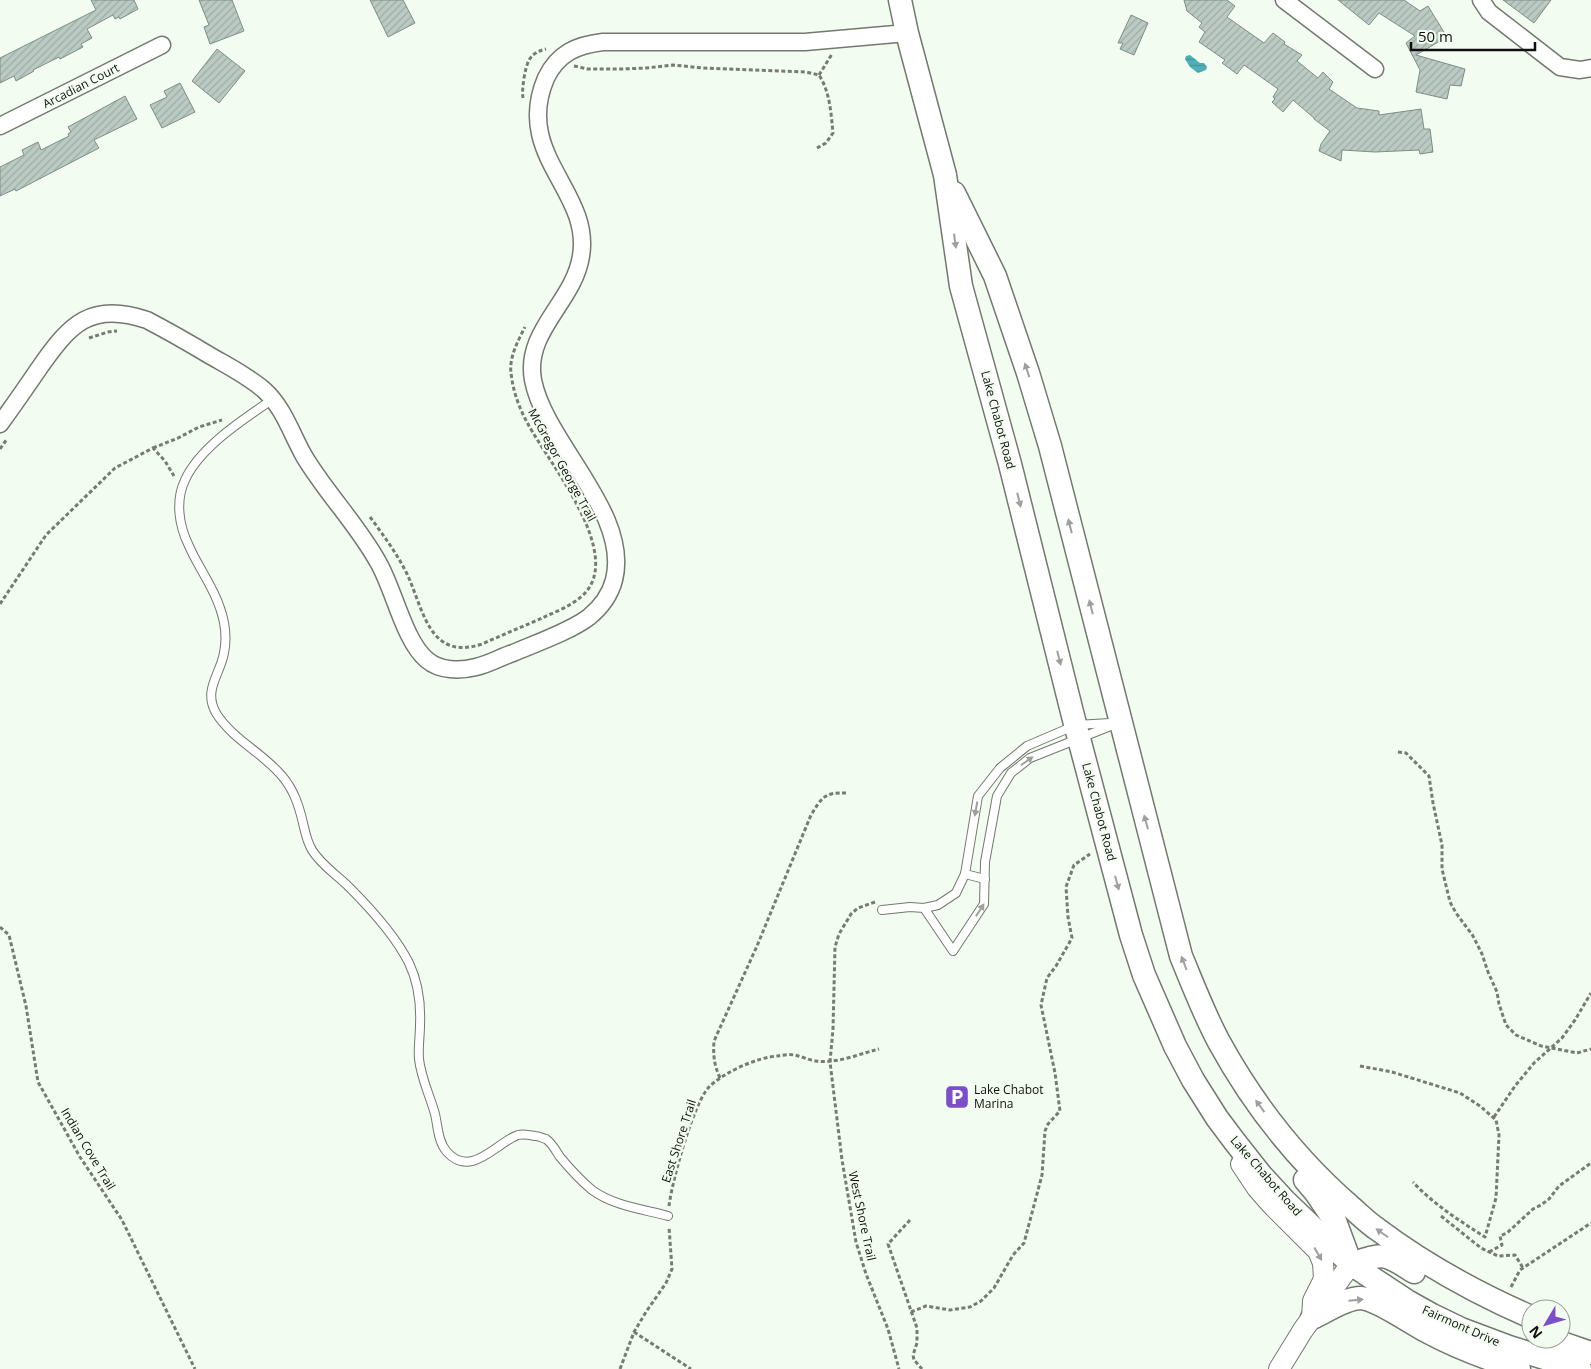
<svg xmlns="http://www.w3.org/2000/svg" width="1591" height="1369" viewBox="0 0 1591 1369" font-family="'Open Sans',sans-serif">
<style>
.water{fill:url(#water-rules)}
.building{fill:url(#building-hatch);stroke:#7e8d87}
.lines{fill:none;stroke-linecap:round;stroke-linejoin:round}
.service-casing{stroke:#72796f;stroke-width:10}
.minor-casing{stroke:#72796f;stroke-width:19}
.tertiary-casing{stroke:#72796f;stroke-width:22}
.secondary-casing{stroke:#72796f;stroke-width:25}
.path{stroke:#767b74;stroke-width:3;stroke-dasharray:4 2.5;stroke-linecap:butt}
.service{stroke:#fff;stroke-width:8}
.minor{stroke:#fff;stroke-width:16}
.tertiary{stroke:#fff;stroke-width:20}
.secondary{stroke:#fff;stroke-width:22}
.oneway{fill:#9f9f9e}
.labels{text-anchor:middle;stroke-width:4.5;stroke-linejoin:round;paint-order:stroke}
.street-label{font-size:12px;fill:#0e100d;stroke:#f3fcf0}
.poi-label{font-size:12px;fill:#0e100d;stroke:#f3fcf0;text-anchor:start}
</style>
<defs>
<pattern id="water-rules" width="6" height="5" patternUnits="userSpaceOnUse" patternTransform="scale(1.25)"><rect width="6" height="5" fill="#4eb0b6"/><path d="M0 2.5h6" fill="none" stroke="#43969b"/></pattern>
<pattern id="building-hatch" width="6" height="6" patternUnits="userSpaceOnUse" patternTransform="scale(1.25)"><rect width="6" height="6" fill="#bbcac3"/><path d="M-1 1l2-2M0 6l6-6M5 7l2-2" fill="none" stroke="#a0aca6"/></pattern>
</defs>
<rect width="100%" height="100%" fill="#f3fcf0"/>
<path class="water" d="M1190,55L1200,63H1204L1207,67L1206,70L1198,73L1190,67L1185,59L1186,56Z"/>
<g class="building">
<path d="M91,0H134L138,9L120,19L119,17L115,19L113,15L87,29L92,38L81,44L83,47L60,59L59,57L33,70L34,71L16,81L14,76L0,83V58L96,10Z"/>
<path d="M199,0H232L244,31L210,44L204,27L209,25Z"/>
<path d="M370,0H403L415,23L388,37Z"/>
<path d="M1184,0H1227L1235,6L1227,17L1264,43L1273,33L1285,42L1284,44L1302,55L1297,61L1318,78L1323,72L1333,82L1329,89L1357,108L1379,111V115L1421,109L1424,129H1430L1433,152L1420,154L1419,150L1375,152L1342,150L1341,161L1319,151L1321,144L1330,131L1314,119V118L1293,100L1283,112L1272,102L1275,99L1273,97L1278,89L1244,65L1237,74L1222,63L1225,60L1199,42L1205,32L1199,27L1202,23L1187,11Z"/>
<path d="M1338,0H1404L1420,11L1428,6L1447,37L1416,55L1465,69L1461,86L1450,85L1447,99L1416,92L1420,70L1406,43L1415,36L1379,13L1369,25Z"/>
<path d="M1503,0H1551L1534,23Z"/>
<path d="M1131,15L1148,23L1134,55L1120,49L1123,43H1118Z"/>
<path d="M217,49L245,71L219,103L192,81Z"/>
<path d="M180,83L195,112L162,128L150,105L167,97L164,91Z"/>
<path d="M125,96L137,119L94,140L99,148L16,191L15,189L0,196V167L24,155L22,150L38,142L41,150L69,136L68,134L71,132L68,127Z"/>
</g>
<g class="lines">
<defs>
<g id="service">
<path d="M273,399C244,419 200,447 185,480C175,501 179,526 189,546C198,567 213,586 220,608C225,622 227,638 224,653C220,675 203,690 216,713C232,739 263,753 282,776C294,790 299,806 303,823C305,832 307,842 312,850C321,865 337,875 349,887C371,909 395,935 409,963C418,982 421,1004 420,1025C420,1036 418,1047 419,1059C421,1078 430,1096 435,1114C438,1127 438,1142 447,1152C471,1179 497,1142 518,1135C522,1134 530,1135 535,1136C539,1136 542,1138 546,1139C552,1143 556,1151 560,1157C570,1169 580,1180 592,1190C614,1206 642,1209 668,1216"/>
<path d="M965,874L985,879"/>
<path d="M924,908L953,951L984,904L985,862L997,796L1011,773L1030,758L1118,723"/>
<path d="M882,910L910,907L924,908L938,905L956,893L965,874L978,796L1000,768L1027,746L1076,725L1110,723"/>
</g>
<g id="minor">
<path d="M1284,0L1375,69"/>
<path d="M1481,0L1489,12L1560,67L1580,70L1591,68"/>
<path d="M0,126L162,45"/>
<path d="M0,424C14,405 27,386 40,367C70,324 91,301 147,320C168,331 189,343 209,355C228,366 248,376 264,390C284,408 291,433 304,456C326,493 357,524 378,562C394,589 404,641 427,660C440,671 460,671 476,667C489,664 501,657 513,653C534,644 571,631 589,617C600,608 610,595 614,580C631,513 545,443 533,380C524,331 574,302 581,256C592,191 513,155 546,78C558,53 577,45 603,42H805L907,33"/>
</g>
<g id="tertiary">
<path d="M1241,1164L1257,1188L1271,1204L1318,1251L1323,1263L1324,1279L1313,1301L1312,1318"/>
<path d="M1279,1369L1303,1330L1351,1264"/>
</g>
<g id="secondary">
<path d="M900,0L907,33L945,175L961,286L1010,464L1073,716L1131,935L1144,975L1175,1046L1193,1080L1217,1118L1235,1142L1261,1175L1285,1201L1351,1264L1407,1301L1432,1315L1461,1329L1509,1347L1580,1369"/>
<path d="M954,193L995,276L1028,373L1050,446L1181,956C1193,985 1204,1014 1219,1042C1253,1104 1298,1161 1351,1207C1359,1214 1368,1223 1377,1229C1425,1265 1476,1293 1531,1317"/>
<path d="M1305,1180L1316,1193L1335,1221L1348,1256"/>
<path d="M1351,1264C1386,1252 1384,1253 1414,1272"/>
<path d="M1312,1318C1326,1312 1345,1298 1361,1298C1378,1299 1413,1325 1430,1333C1458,1348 1488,1359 1519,1369"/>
<path d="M1550,1339L1591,1353"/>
</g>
</defs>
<use href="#service" class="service-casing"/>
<use href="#minor" class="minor-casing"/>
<use href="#tertiary" class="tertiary-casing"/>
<use href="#secondary" class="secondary-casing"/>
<g class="path">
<path d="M574,66L588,69H620L646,68L673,65L703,68L806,72L819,75C830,92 831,113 833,133L826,143L817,148"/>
<path d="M819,75L832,54"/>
<path d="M523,98C522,92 523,85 524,78C527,62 529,53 546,49"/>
<path d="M89,338L108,332L117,331"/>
<path d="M153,448L178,438L199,427L222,420"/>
<path d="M0,449L7,439"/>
<path d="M370,517C384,536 398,555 408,576C424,612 430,661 482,644C502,635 522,627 542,618C555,612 571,606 582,596C627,556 548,462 528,424C519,408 513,391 511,373C509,357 518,341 525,327"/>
<path d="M0,604L46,535L115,468L153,448L165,461L174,476"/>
<path d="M1398,752L1406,753L1429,776L1433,803L1442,845V869L1450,902L1456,913L1473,936L1482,954L1488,972L1497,992L1499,1004L1506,1025L1516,1035L1541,1046L1577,1053L1591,1049"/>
<path d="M875,902L858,908L851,914L839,934L835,947L833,1029L830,1062L842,1160L856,1242L866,1274L888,1329L899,1369"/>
<path d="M0,927L9,935L26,1006L38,1082L80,1157L122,1220L195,1369"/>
<path d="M1360,1066L1392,1072L1460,1093L1480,1106L1496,1120L1499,1135L1496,1198L1485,1237C1460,1221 1433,1204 1413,1182"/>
<path d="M720,1078C714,1065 713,1055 714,1041L757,946L811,815C822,797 825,792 846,793"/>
<path d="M1494,1117L1515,1086L1534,1063L1562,1038L1575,1020L1591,993"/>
<path d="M669,1206C672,1181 693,1104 709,1087C724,1072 758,1057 778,1056C783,1055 789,1054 794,1055C801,1056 808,1060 816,1061C836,1064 859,1054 879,1049"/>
<path d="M1441,1216L1481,1248L1498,1256L1515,1255L1523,1268"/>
<path d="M910,1220L888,1244L917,1328V1343L913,1355L914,1360L922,1369"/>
<path d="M1489,1252L1502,1245L1500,1236L1507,1233L1533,1209L1541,1205L1549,1199L1559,1186L1591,1163"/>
<path d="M1511,1287L1520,1270L1591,1223"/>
<path d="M911,1312L926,1306L950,1310L970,1307L981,1301L994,1288L1013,1255L1024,1243L1042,1175L1045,1131L1048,1124L1060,1111L1055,1073L1041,1005L1047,978L1056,966L1072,938L1068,917L1066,887L1074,865L1090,854"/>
<path d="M634,1332L691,1369"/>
<path d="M620,1369L634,1332L646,1312L666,1283L672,1269L669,1227"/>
</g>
<use href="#service" class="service"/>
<use href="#minor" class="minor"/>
<use href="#tertiary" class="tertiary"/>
<use href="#secondary" class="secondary"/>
</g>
<defs><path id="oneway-solid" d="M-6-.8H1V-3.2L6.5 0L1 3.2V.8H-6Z" transform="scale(1.25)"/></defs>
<g class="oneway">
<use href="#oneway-solid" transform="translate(955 241) rotate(82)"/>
<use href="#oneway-solid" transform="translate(1027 370) rotate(-108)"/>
<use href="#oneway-solid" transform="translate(1019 500) rotate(76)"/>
<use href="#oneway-solid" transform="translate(1070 526) rotate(-104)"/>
<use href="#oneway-solid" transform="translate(1091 607) rotate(-104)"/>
<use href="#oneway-solid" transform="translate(1059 658) rotate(76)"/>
<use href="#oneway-solid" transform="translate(1027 761) rotate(-35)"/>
<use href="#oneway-solid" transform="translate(976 809) rotate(100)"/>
<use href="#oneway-solid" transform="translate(1146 822) rotate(-105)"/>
<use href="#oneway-solid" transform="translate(1117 883) rotate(75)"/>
<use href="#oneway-solid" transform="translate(980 910) rotate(-57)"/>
<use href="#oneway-solid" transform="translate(1184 963) rotate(-111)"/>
<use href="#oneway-solid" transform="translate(1260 1106) rotate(-126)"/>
<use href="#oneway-solid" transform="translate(1382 1233) rotate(-145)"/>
<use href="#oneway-solid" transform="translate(1318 1254) rotate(60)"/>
<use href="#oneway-solid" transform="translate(1356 1300) rotate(-5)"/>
</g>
<defs>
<symbol id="parking-square" viewBox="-11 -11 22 22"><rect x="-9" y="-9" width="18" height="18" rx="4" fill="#7a4fc8" stroke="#f3fcf0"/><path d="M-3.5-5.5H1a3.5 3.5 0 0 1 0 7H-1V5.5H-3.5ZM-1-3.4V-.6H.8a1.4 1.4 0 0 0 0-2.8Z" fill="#fff"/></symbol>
</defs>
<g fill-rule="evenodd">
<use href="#parking-square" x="943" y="1083" width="28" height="28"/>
</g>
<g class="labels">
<g class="street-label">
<text transform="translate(81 86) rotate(-27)" y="4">Arcadian Court</text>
<text transform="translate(998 420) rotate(75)" y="4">Lake Chabot Road</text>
<text transform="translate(562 465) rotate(61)" y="4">McGregor George Trail</text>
<text transform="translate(1099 812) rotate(75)" y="4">Lake Chabot Road</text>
<text transform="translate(679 1141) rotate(-72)" y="4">East Shore Trail</text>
<text transform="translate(88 1149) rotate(59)" y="4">Indian Cove Trail</text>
<text transform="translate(1266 1176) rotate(49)" y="4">Lake Chabot Road</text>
<text transform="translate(862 1216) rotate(78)" y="4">West Shore Trail</text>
<text transform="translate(1461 1326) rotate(24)" y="4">Fairmont Drive</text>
</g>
<g class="poi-label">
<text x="974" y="1094">Lake Chabot<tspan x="974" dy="14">Marina</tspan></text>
</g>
</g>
<g transform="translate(1546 1324) rotate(232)"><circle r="24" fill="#f3fcf0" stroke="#979e95"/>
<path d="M0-4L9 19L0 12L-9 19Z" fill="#7a4fc8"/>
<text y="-8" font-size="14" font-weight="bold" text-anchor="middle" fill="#0e100d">N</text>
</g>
<path d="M1411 42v8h124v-8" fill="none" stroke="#0e100d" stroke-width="2.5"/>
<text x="1418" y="42" font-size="15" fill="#0e100d" stroke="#f3fcf0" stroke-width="4" paint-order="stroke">50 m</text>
</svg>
